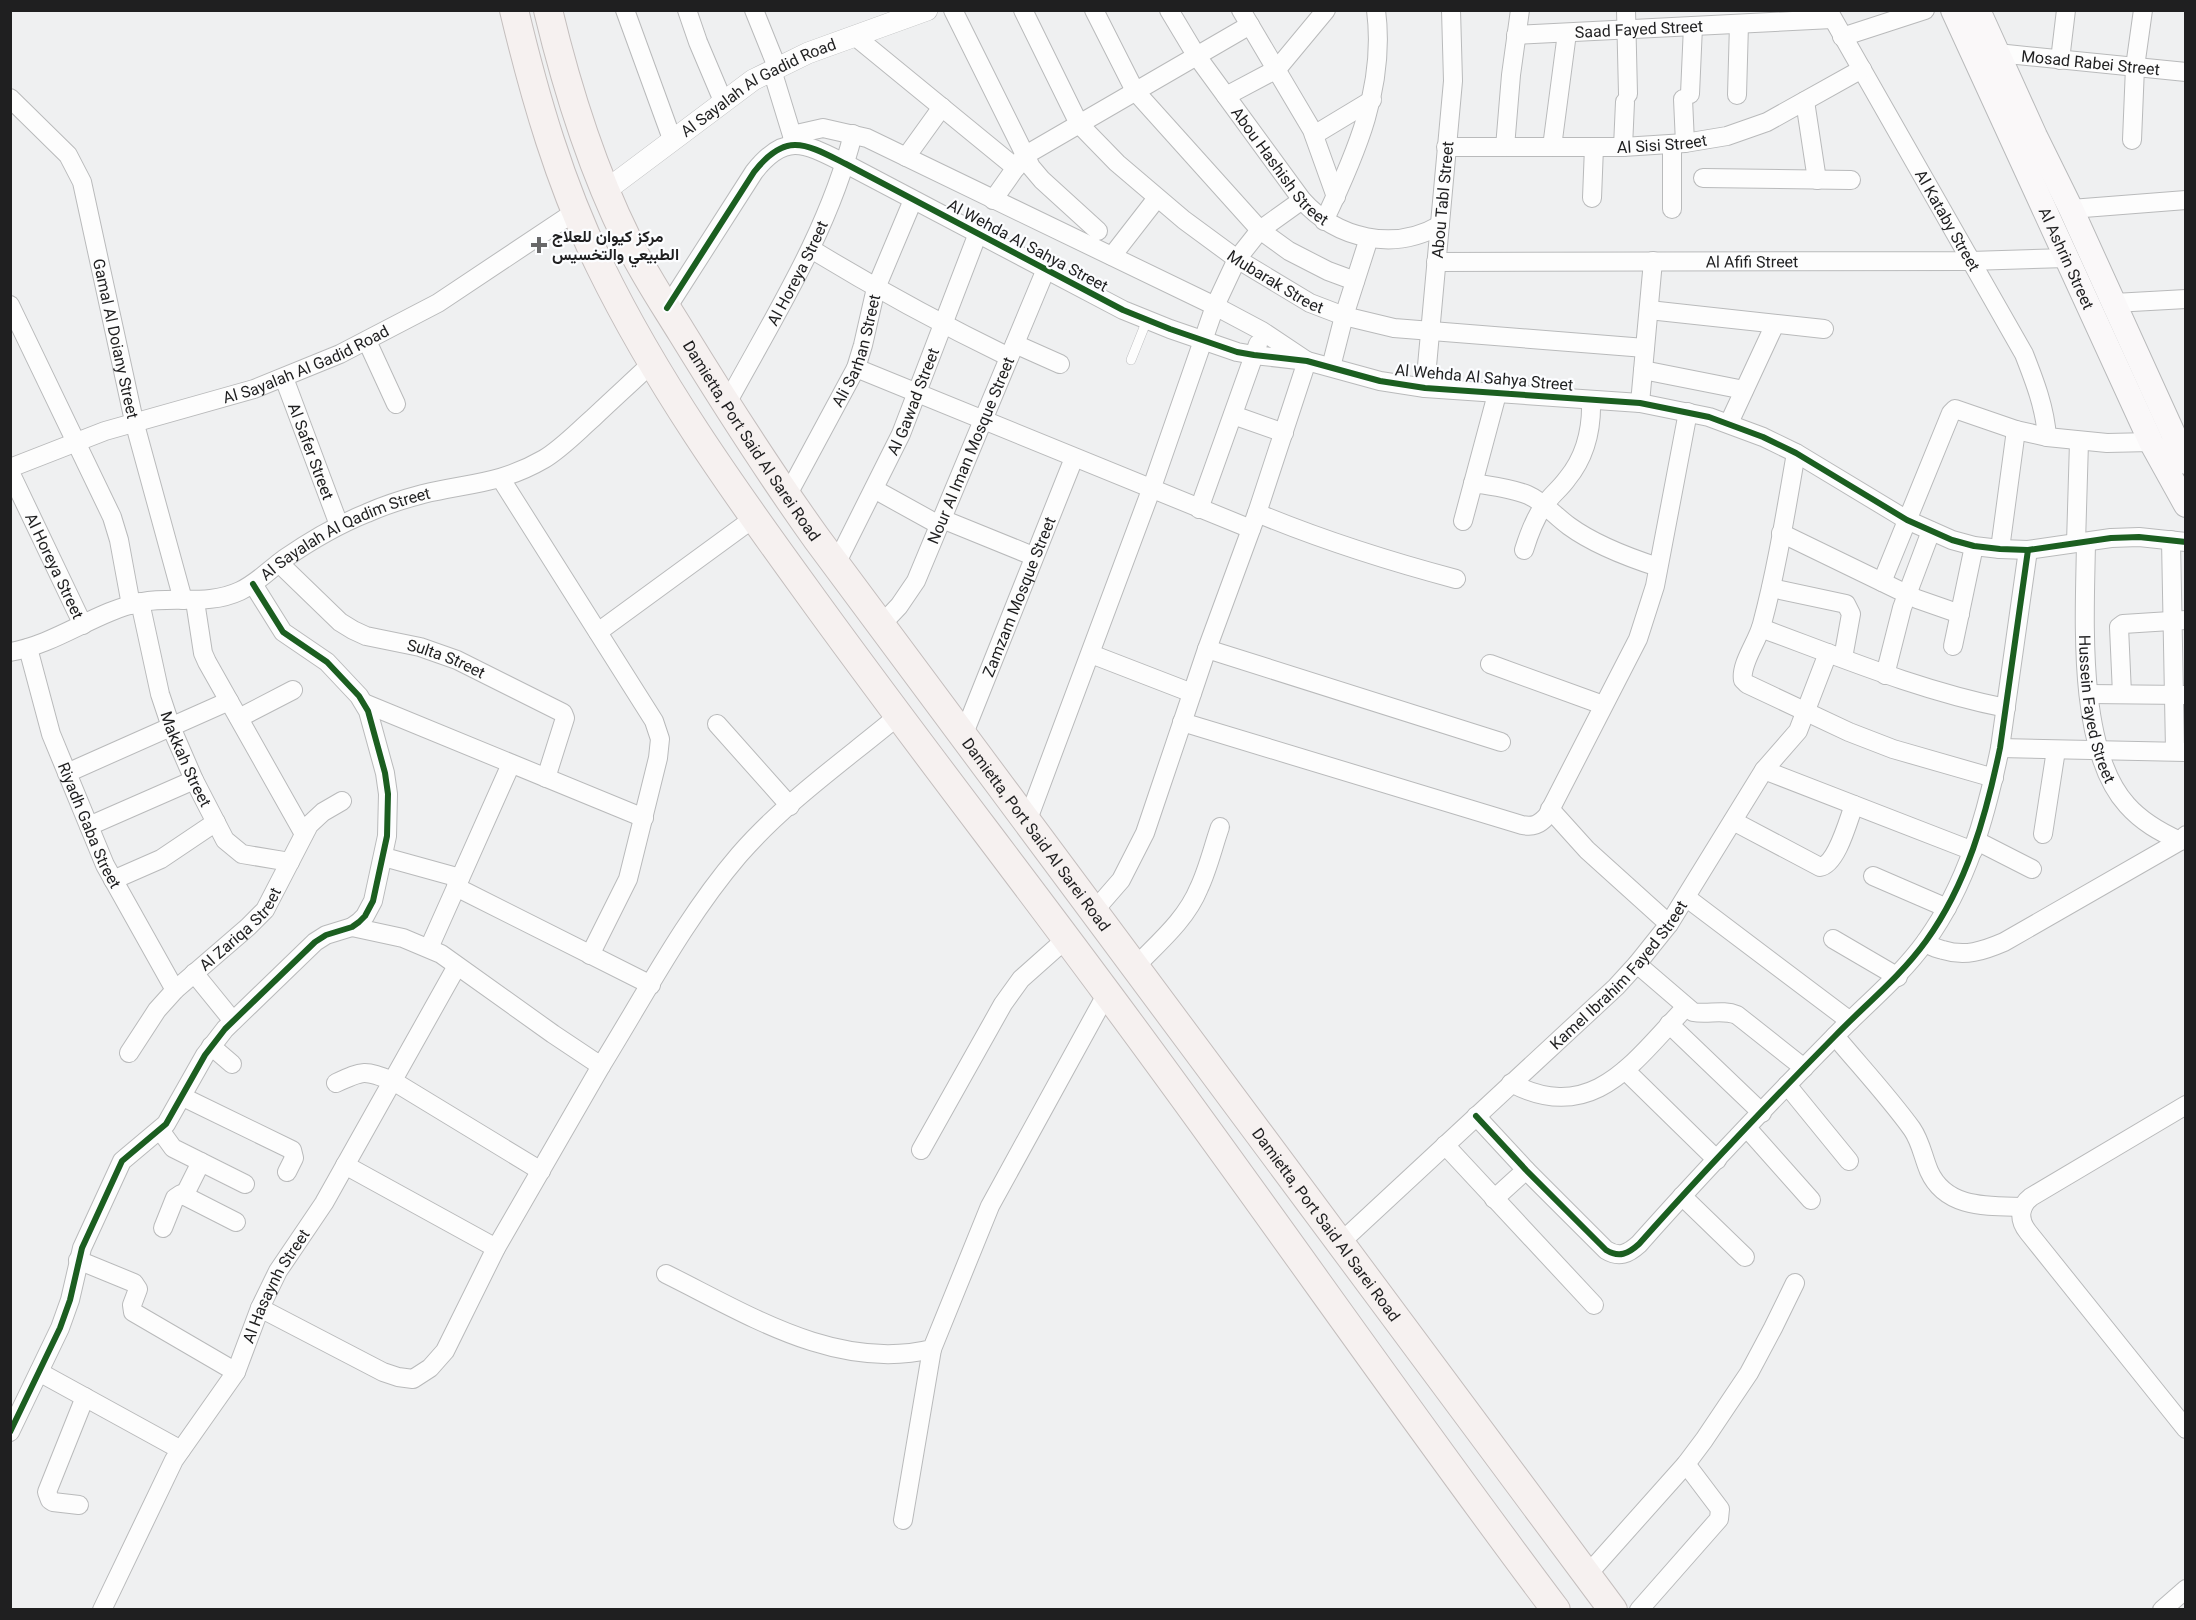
<svg xmlns="http://www.w3.org/2000/svg" width="2196" height="1620" viewBox="0 0 2196 1620" font-family="Roboto,Vazirmatn,sans-serif">
<style>
.lines{fill:none;stroke-linecap:round;stroke-linejoin:round}
.service-casing{stroke:#b9babb;stroke-width:10}
.minor-casing{stroke:#b9babb;stroke-width:20}
.tertiary-casing{stroke:#b9babb;stroke-width:22}
.secondary-casing{stroke:#b9babb;stroke-width:26}
.trunk-casing{stroke:#c4bebd;stroke-width:30}
.service{stroke:#fdfdfd;stroke-width:9}
.minor{stroke:#fdfdfd;stroke-width:18}
.tertiary{stroke:#fdfdfd;stroke-width:21}
.secondary{stroke:#faf8f9;stroke-width:24}
.trunk{stroke:#f6f1f0;stroke-width:28}
.cycleway-casing{stroke:#fcfdff;stroke-width:10}
.cycleway{stroke:#1b5e20;stroke-width:6}
.poi-dot{fill:#686869;stroke:#fcfdff;stroke-width:2}
.labels{text-anchor:middle;stroke-width:4.5;stroke-linejoin:round;paint-order:stroke}
.street-label{font-size:16px;fill:#1f1f20;stroke:#fcfdff}
.poi-label{font-size:16px;font-weight:bold;fill:#1f1f20;stroke:#fcfdff;text-anchor:start}
</style>
<rect width="100%" height="100%" fill="#eff0f1"/>
<g class="lines">
<defs>
<path id="service" d="M1131,360L1147,320"/>
<g id="minor">
<path d="M625,10L672,139"/>
<path d="M687,10L698,42L723,101"/>
<path d="M754,10L777,67"/>
<path d="M953,10L1031,167L1042,180L1098,231"/>
<path id="s1" d="M1023,10L1079,124L1117,163L1184,220L1237,259L1310,303L1344,316L1394,328L1645,348"/>
<path d="M1094,10L1135,91L1260,230L1289,251L1328,271L1355,281"/>
<path id="s2" d="M1169,10L1196,55L1302,200C1337,239 1394,252 1440,225"/>
<path d="M1241,10L1312,130L1336,197"/>
<path d="M1626,10L1628,94"/>
<path id="s3" d="M1828,10L2024,354C2035,382 2045,408 2047,437"/>
<path id="s4" d="M1516,35L1832,19"/>
<path d="M856,37L1016,168"/>
<path d="M1842,37L1925,10"/>
<path id="s5" d="M1997,53L2186,72"/>
<path d="M2060,60L2066,10"/>
<path d="M772,70L795,145"/>
<path d="M1690,94L1693,26"/>
<path d="M1737,95L1739,24"/>
<path d="M1226,96L1277,69L1326,10"/>
<path id="s6" d="M10,98L68,155L82,182L134,421L183,600"/>
<path d="M1683,99L1685,143"/>
<path d="M1805,101L1817,180"/>
<path d="M792,135L823,128L867,138L1215,306L1262,331L1307,361L1257,513L1207,649L1145,833L1121,880L1094,911"/>
<path d="M1314,135L1372,100"/>
<path d="M2132,140L2135,67L2143,10"/>
<path id="s7" d="M1446,147H1623L1685,143L1727,136L1767,122L1862,69"/>
<path d="M1505,147L1511,75L1520,10"/>
<path d="M1552,147L1567,33"/>
<path d="M1623,147L1625,102"/>
<path d="M906,157L942,107"/>
<path d="M1703,178L1851,180"/>
<path d="M1592,198L1594,147"/>
<path d="M993,200L1024,156L1250,25"/>
<path d="M1672,209V144"/>
<path d="M2071,209L2186,200"/>
<path d="M1324,221C1356,154 1386,86 1376,10"/>
<path d="M811,249C875,288 941,324 1009,357"/>
<path d="M1112,256L1157,198"/>
<path id="s8" d="M1436,262L1970,261L2067,258"/>
<path d="M2114,303L2186,299"/>
<path d="M10,305L112,517L119,540L131,605"/>
<path d="M667,308L754,172C786,131 806,144 846,164L1123,310L1170,329L1237,352L1254,355L1307,361L1380,381L1425,388L1640,403L1709,417L1763,437L1796,453L1907,520L1952,540L1974,546L2000,549L2028,550L2111,538L2139,537L2186,542"/>
<path d="M1649,310L1824,329"/>
<path d="M367,341L396,404"/>
<path d="M1015,344L1060,364"/>
<path d="M1331,367L1344,316L1369,238"/>
<path d="M856,368L1251,529"/>
<path d="M1643,370L1744,390"/>
<path id="s9" d="M284,378L339,525"/>
<path id="s10" d="M1425,388L1453,81L1451,10"/>
<path d="M1640,403L1653,261"/>
<path id="s11" d="M726,405C773,318 829,231 853,134"/>
<path d="M1233,415L1284,433"/>
<path d="M1729,423L1775,324"/>
<path d="M1796,453C1786,510 1777,568 1762,624C1758,641 1740,664 1743,680L1747,684L1849,732L1893,749L1994,778"/>
<path id="s12" d="M10,468L105,431L254,389L340,354L438,303L576,211"/>
<path id="s13" d="M10,472L83,625"/>
<path d="M501,479L654,721L660,739L658,758L628,879L590,955"/>
<path d="M1473,483C1491,486 1511,488 1528,495C1544,502 1555,516 1569,526C1595,545 1627,557 1658,567"/>
<path d="M874,489L939,525"/>
<path id="s14" d="M787,496L856,368L863,345L876,288L913,200"/>
<path d="M1199,509L1258,344"/>
<path d="M1257,513C1322,540 1388,561 1456,579"/>
<path d="M942,519L1033,556"/>
<path d="M1463,521L1497,394"/>
<path d="M1781,533L1917,599L1960,614"/>
<path d="M2171,540L2175,750"/>
<path id="s15" d="M2086,542C2085,614 2076,749 2127,805C2142,822 2160,832 2180,841"/>
<path d="M2076,543L2079,442"/>
<path d="M2000,549L2016,430"/>
<path d="M1524,550C1529,534 1534,520 1543,507C1550,496 1560,489 1567,479C1586,456 1592,429 1591,400"/>
<path id="s16" d="M279,563L340,622L353,630L366,636L420,647L457,660L563,713L565,718L546,778"/>
<path id="s17" d="M836,564L901,434L978,233"/>
<path d="M1882,582L1951,413L1955,409L2016,430L2047,437L2107,443L2151,442"/>
<path d="M1771,588L1846,604L1851,614L1843,658"/>
<path d="M195,601L203,653L207,662L304,834"/>
<path id="s18" d="M140,602L160,694L171,727L194,780L225,840L242,854L290,862"/>
<path id="s19" d="M881,625L899,606L916,581L1046,269"/>
<path d="M1761,628C1842,658 1921,691 2006,708"/>
<path d="M598,632L754,518"/>
<path d="M1953,646L1974,546"/>
<path id="s20" d="M28,648L51,734L105,865L175,990"/>
<path d="M1207,649L1501,742"/>
<path id="s21" d="M10,652C57,644 96,611 142,602C175,596 208,606 240,591C257,583 269,570 284,559C310,541 337,525 367,513C385,505 404,499 423,494C469,483 501,484 544,459C562,448 577,432 593,418C613,399 633,381 653,362"/>
<path d="M1091,654L1192,693"/>
<path d="M1490,664L1603,705"/>
<path d="M1885,675L1902,608L1931,531"/>
<path d="M2089,694L2186,695"/>
<path d="M2122,694L2119,627L2123,624L2186,620"/>
<path d="M364,703L644,818"/>
<path d="M239,718L293,690"/>
<path d="M1182,722L1522,825C1533,827 1539,825 1547,816L1638,639L1655,586L1688,412"/>
<path d="M717,724L790,806"/>
<path id="s22" d="M963,736L1074,458"/>
<path d="M2000,748L2185,752"/>
<path d="M1764,770L1973,851"/>
<path d="M67,773L229,701"/>
<path d="M1550,809L1587,850L1669,924"/>
<path d="M1733,821L1820,867C1837,864 1848,821 1854,805"/>
<path d="M1027,822L1151,490L1215,306L1237,259L1260,230L1302,200"/>
<path d="M89,826L194,780"/>
<path d="M2043,834L2056,750"/>
<path d="M1977,841L2032,869"/>
<path d="M384,857L460,878"/>
<path d="M1873,876L1947,908"/>
<path d="M113,880L161,859L216,822"/>
<path d="M456,887L651,985"/>
<path d="M1687,898L1850,1021"/>
<path d="M352,927L403,938L441,954L553,1034L601,1066C645,995 685,918 739,855C785,802 844,761 898,716"/>
<path d="M1833,939L1898,977"/>
<path d="M1926,941C1930,947 1936,948 1943,950C1965,957 1983,951 2004,942L2180,841L2186,835"/>
<path d="M429,948L511,764"/>
<path d="M1637,964L1693,1012C1708,1015 1722,1009 1737,1015L1804,1068"/>
<path d="M1135,967C1158,943 1186,920 1199,888C1208,869 1213,847 1220,827"/>
<path d="M194,973L233,1021"/>
<path d="M1669,1024L1762,1113"/>
<path d="M1835,1036C1860,1066 1888,1096 1912,1129C1921,1142 1923,1157 1929,1171C1946,1209 1988,1206 2023,1207"/>
<path d="M211,1046L232,1064"/>
<path id="s23" d="M129,1053L157,1010L175,990L248,927L265,910L309,825L323,812L342,801"/>
<path d="M1625,1070L1717,1160"/>
<path d="M336,1083C364,1070 364,1070 393,1081L541,1171"/>
<path d="M1511,1083C1593,1126 1634,1061 1685,1008"/>
<path d="M1787,1085L1849,1161"/>
<path d="M183,1097L292,1150L294,1158L287,1172"/>
<path d="M2186,1105L2031,1197C2018,1207 2019,1221 2028,1232L2186,1429"/>
<path d="M1476,1116L1526,1170L1606,1250C1619,1258 1628,1254 1639,1244C1702,1173 1768,1104 1835,1036C1866,1004 1900,977 1926,941C1967,884 1986,816 2000,748L2028,550"/>
<path d="M1747,1128L1811,1200"/>
<path d="M160,1130L173,1148L245,1184"/>
<path d="M1445,1145L1594,1305"/>
<path d="M921,1150L1003,1004L1021,979L1066,939"/>
<path d="M345,1165L496,1248"/>
<path d="M184,1196L201,1162"/>
<path d="M1682,1196L1745,1257"/>
<path d="M1494,1199L1526,1170"/>
<path d="M163,1228L175,1198L181,1194L236,1222"/>
<path id="s24" d="M1340,1243L1616,987L1637,964L1669,924L1764,770L1798,731L1828,653"/>
<path d="M78,1260L134,1283L138,1289L132,1305L133,1312L236,1372"/>
<path d="M666,1274C747,1314 837,1372 932,1349L990,1206L1107,993"/>
<path d="M260,1308L383,1372L398,1377L413,1379L430,1368L445,1351L496,1248L601,1066"/>
<path d="M39,1372L181,1450"/>
<path d="M10,1432L60,1328L70,1300L82,1248L122,1161L166,1124L205,1055L225,1029L315,942L326,935L352,927L359,922L365,916L373,901L387,836L388,794L385,773L368,711L359,696L327,662L283,632L253,584"/>
<path d="M79,1505L53,1502L50,1500L47,1492L85,1397"/>
<path d="M903,1520L932,1349"/>
<path d="M1587,1575L1686,1464L1704,1440L1749,1373L1773,1328L1795,1283"/>
<path id="s25" d="M102,1610L174,1460L236,1372L260,1308L278,1271L324,1203L457,966"/>
<path d="M1639,1610L1719,1519L1720,1509L1686,1464"/>
<path d="M2162,1610L2186,1589"/>
</g>
<g id="tertiary">
<path id="s26" d="M605,191L753,80L808,53L927,10"/>
</g>
<g id="secondary">
<path id="s27" d="M1953,10L2151,442L2186,505"/>
<path d="M1978,10L2035,136L2071,209L2186,462"/>
</g>
<g id="trunk">
<path d="M514,10C535,98 560,184 600,266C656,381 732,488 807,591C905,727 1008,859 1107,993C1259,1197 1403,1407 1556,1610"/>
<path id="s28" d="M548,10C567,89 591,166 627,239C642,271 663,302 682,333C725,403 769,472 817,539L1613,1610"/>
</g>
</defs>
<use href="#service" class="service-casing"/>
<use href="#minor" class="minor-casing"/>
<use href="#tertiary" class="tertiary-casing"/>
<use href="#secondary" class="secondary-casing"/>
<use href="#trunk" class="trunk-casing"/>
<use href="#service" class="service"/>
<use href="#minor" class="minor"/>
<use href="#tertiary" class="tertiary"/>
<use href="#secondary" class="secondary"/>
<use href="#trunk" class="trunk"/>
<defs>
<g id="cycleway">
<path d="M667,308L754,172C786,131 806,144 846,164L1123,310L1170,329L1237,352L1254,355L1307,361L1380,381L1425,388L1640,403L1709,417L1763,437L1796,453L1907,520L1952,540L1974,546L2000,549L2028,550L2111,538L2139,537L2186,542"/>
<path d="M1476,1116L1526,1170L1606,1250C1619,1258 1628,1254 1639,1244C1702,1173 1768,1104 1835,1036C1866,1004 1900,977 1926,941C1967,884 1986,816 2000,748L2028,550"/>
<path d="M10,1432L60,1328L70,1300L82,1248L122,1161L166,1124L205,1055L225,1029L315,942L326,935L352,927L359,922L365,916L373,901L387,836L388,794L385,773L368,711L359,696L327,662L283,632L253,584"/>
</g>
</defs>
<use href="#cycleway" class="cycleway-casing"/>
<use href="#cycleway" class="cycleway"/>
</g>
<path class="poi-dot" d="M536 236h6v6h6v6h-6v6h-6v-6h-6v-6h6z"/>
<g class="labels">
<g class="street-label">
<text dy="6" stroke="none"><textPath href="#s4" startOffset="123">Saad Fayed Street</textPath></text>
<text dy="6" stroke="none"><textPath href="#s5" startOffset="94">Mosad Rabei Street</textPath></text>
<text dy="6" stroke="none"><textPath href="#s26" startOffset="186">Al Sayalah Al Gadid Road</textPath></text>
<text dy="6" stroke="none"><textPath href="#s7" startOffset="216">Al Sisi Street</textPath></text>
<text dy="6" stroke="none"><textPath href="#s2" startOffset="192">Abou Hashish Street</textPath></text>
<text dy="6" stroke="none"><textPath href="#s10" startOffset="189">Abou Tabl Street</textPath></text>
<text dy="6" stroke="none"><textPath href="#s3" startOffset="242">Al Kataby Street</textPath></text>
<text transform="translate(1028 245) rotate(28)" y="6">Al Wehda Al Sahya Street</text>
<text dy="6" stroke="none"><textPath href="#s27" startOffset="273">Al Ashrin Street</textPath></text>
<text dy="6" stroke="none"><textPath href="#s8" startOffset="316">Al Afifi Street</textPath></text>
<text dy="6" stroke="none"><textPath href="#s11" startOffset="150">Al Horeya Street</textPath></text>
<text dy="6" stroke="none"><textPath href="#s1" startOffset="380">Mubarak Street</textPath></text>
<text dy="6" stroke="none"><textPath href="#s6" startOffset="272">Gamal Al Doiany Street</textPath></text>
<text dy="6" stroke="none"><textPath href="#s14" startOffset="162">Ali Sarhan Street</textPath></text>
<text dy="6" stroke="none"><textPath href="#s12" startOffset="314">Al Sayalah Al Gadid Road</textPath></text>
<text transform="translate(1484 377) rotate(5)" y="6">Al Wehda Al Sahya Street</text>
<text dy="6" stroke="none"><textPath href="#s17" startOffset="180">Al Gawad Street</textPath></text>
<text dy="6" stroke="none"><textPath href="#s28" startOffset="480">Damietta, Port Said Al Sarei Road</textPath></text>
<text dy="6" stroke="none"><textPath href="#s19" startOffset="198">Nour Al Iman Mosque Street</textPath></text>
<text dy="6" stroke="none"><textPath href="#s9" startOffset="78">Al Safer Street</textPath></text>
<text dy="6" stroke="none"><textPath href="#s21" startOffset="362">Al Sayalah Al Qadim Street</textPath></text>
<text dy="6" stroke="none"><textPath href="#s13" startOffset="104">Al Horeya Street</textPath></text>
<text dy="6" stroke="none"><textPath href="#s22" startOffset="150">Zamzam Mosque Street</textPath></text>
<text dy="6" stroke="none"><textPath href="#s16" startOffset="198">Sulta Street</textPath></text>
<text dy="6" stroke="none"><textPath href="#s15" startOffset="168">Hussein Fayed Street</textPath></text>
<text dy="6" stroke="none"><textPath href="#s18" startOffset="164">Makkah Street</textPath></text>
<text dy="6" stroke="none"><textPath href="#s20" startOffset="188">Riyadh Gaba Street</textPath></text>
<text dy="6" stroke="none"><textPath href="#s28" startOffset="966">Damietta, Port Said Al Sarei Road</textPath></text>
<text dy="6" stroke="none"><textPath href="#s23" startOffset="168">Al Zariqa Street</textPath></text>
<text dy="6" stroke="none"><textPath href="#s24" startOffset="387">Kamel Ibrahim Fayed Street</textPath></text>
<text dy="6" stroke="none"><textPath href="#s28" startOffset="1452">Damietta, Port Said Al Sarei Road</textPath></text>
<text dy="6" stroke="none"><textPath href="#s25" startOffset="369">Al Hasaynh Street</textPath></text>
</g>
<g class="poi-label">
<text x="552" y="242">مركز كيوان للعلاج<tspan x="552" dy="18">الطبيعي والتخسيس</tspan></text>
</g>
</g>
<rect width="2196" height="1620" fill="none" stroke="#1f1f20" stroke-width="24"/>
</svg>
